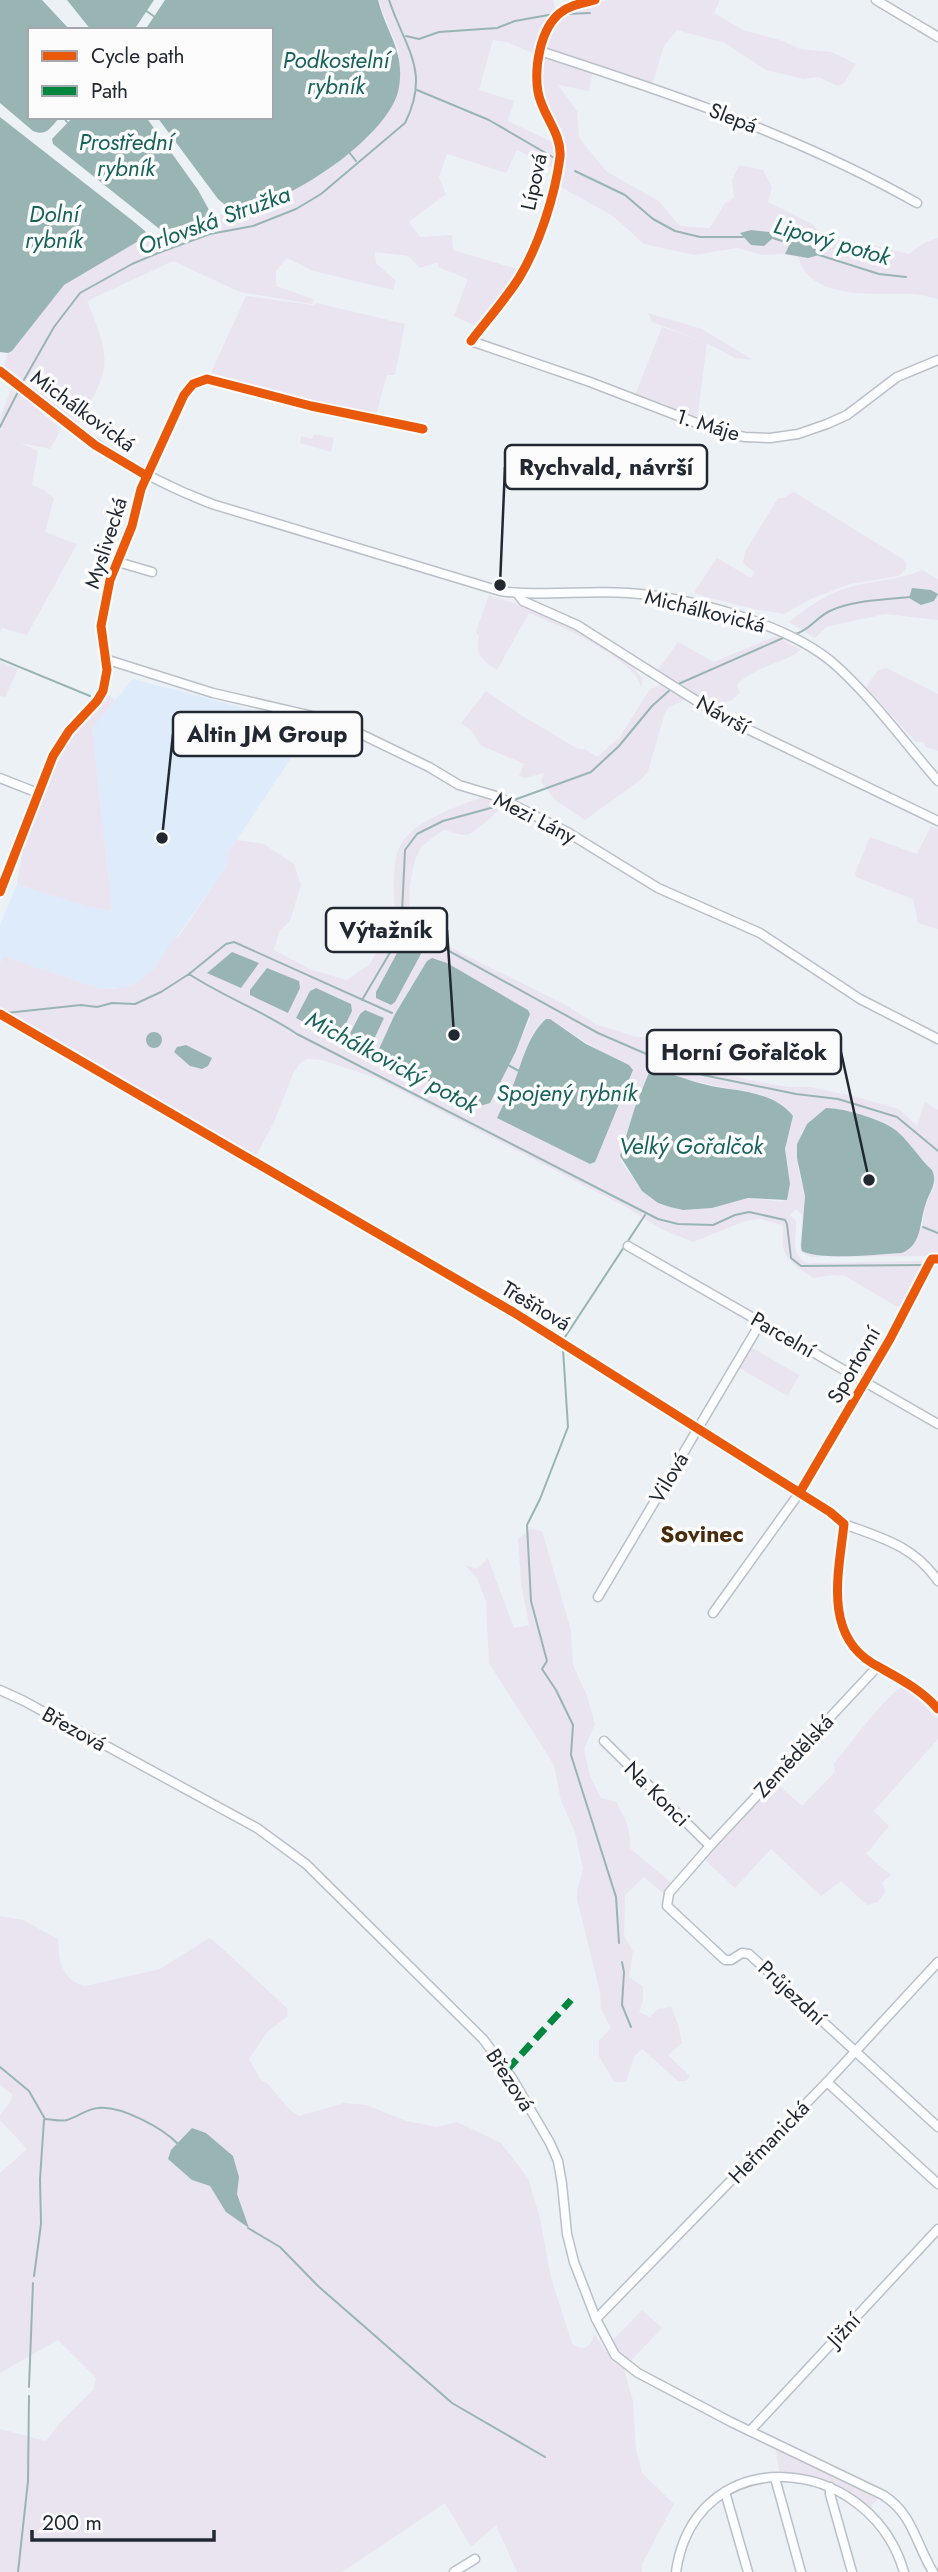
<svg xmlns="http://www.w3.org/2000/svg" width="938" height="2572" viewBox="0 0 938 2572" font-family="Jost,sans-serif">
<style>
.built{fill:#deebfb}
.green{fill:#eae4f0;fill-rule:evenodd}
.water{fill:#99b5b3}
.lines{fill:none;stroke-linecap:round;stroke-linejoin:round}
.stream{stroke:#99b5b3;stroke-width:2}
.minor-casing{stroke:#bac0c7;stroke-width:11}
.minor{stroke:#fcfdfe;stroke-width:8}
.quiet{stroke:#00873e;stroke-width:7;stroke-dasharray:14 7;stroke-linecap:butt}
.cycleway-casing{stroke:#fcfcfc;stroke-width:13}
.cycleway{stroke:#e8590c;stroke-width:9}
.labels{text-anchor:middle;stroke-width:7;stroke-linejoin:round;paint-order:stroke}
.street-label{font-size:21px;fill:#212832;stroke:#fcfcfc}
.water-label{font-size:23px;font-style:italic;fill:#17635c;stroke:#fcfcfc}
.neighbourhood-label{font-size:23px;font-weight:bold;fill:#472b0c;stroke:#fcfcfc}
.leader{fill:none;stroke:#212832;stroke-width:2.5}
.callout-dot{fill:#212832;stroke:#fcfcfc;stroke-width:2.5}
.callout{fill:#fcfcfc;stroke:#212832;stroke-width:2.5}
.callout-label{font-size:23px;text-anchor:middle;font-weight:bold;fill:#212832}
</style>
<rect width="100%" height="100%" fill="#ecf1f6"/>
<path class="built" d="M133,679L278,717L289,726L296,723L309,731L227,854L230,862L154,969L138,982L124,988L101,989L3,956L0,965V925L17,884L89,907L112,911L92,727Z"/>
<g class="green">
<path d="M378,0H553L556,10L547,21L535,54L507,42L493,40L479,90L514,101L508,121L554,143L556,155L553,168L517,150L506,173L447,154L439,177L446,194L409,222L420,237L452,235L453,250L517,269L478,327L454,316L468,279L438,267V262L420,268L408,256L375,252L376,263L396,281L393,290L313,271L287,258L276,271V286L313,299L312,304L240,292L173,261L87,301C113,362 110,369 78,424L3,368L8,353L12,351L52,298L64,285L77,276L147,236L250,206L289,192L324,173L372,134L399,51Z"/>
<path d="M609,0H720L714,13L743,30L783,41L800,49L832,52L856,64L844,83L838,86L818,77L803,79L766,70L725,43L677,30L664,46L652,85L544,50C561,8 568,9 609,0Z"/>
<path d="M548,57L593,71L589,91L558,85L577,111L579,138L607,172L659,201L680,226L710,228L725,203L734,198L732,180L739,165L763,170L772,187L768,202L812,224L826,238L869,244L909,254L924,243L938,238V299C929,297 920,294 911,294C875,293 810,301 798,257L785,254L763,255L737,248L695,255L644,244L613,216L559,186L563,157L560,133L542,88L541,60Z"/>
<path d="M246,296L313,305L317,303L405,324L395,375H387L376,415L294,398L210,375Z"/>
<path d="M648,313L702,329L753,360L735,358L707,343L697,420L663,403L635,395L662,327L705,342L652,322Z"/>
<path d="M12,387L61,429L50,449L21,443L38,451L32,485L44,490L54,498L45,532L77,544L27,635L2,628L0,632V418Z"/>
<path d="M314,434L334,438L331,452L300,443L301,436L312,439Z"/>
<path d="M794,492L904,560L906,562V569L899,576L850,584L811,599L784,614L754,609L695,594V591L717,558L751,578L754,572L743,563L745,552L778,498H783Z"/>
<path d="M922,570L938,579V620L885,614L826,627L815,638L789,622C806,608 824,595 846,588C871,580 898,581 922,570Z"/>
<path d="M489,595C528,607 623,643 643,680L641,687C635,658 556,624 529,613L497,670C484,662 474,654 479,637L476,632Z"/>
<path d="M775,636L801,650C779,666 756,665 737,685L740,693L731,701L723,702L719,710L705,703L658,670L678,642L714,662Z"/>
<path d="M0,662L18,669L5,697L0,696Z"/>
<path d="M886,668L938,694V751L926,747L923,742H916L866,687L878,670Z"/>
<path d="M663,684L685,700L669,707L665,713L648,771L643,778L585,820L555,800L541,782L544,773L525,778L519,776L524,764L480,745L472,731L461,723L486,691L521,715L578,749H585L597,757L619,738L650,689Z"/>
<path d="M108,695L115,700L92,728L112,911L89,907L17,884L22,853L59,757L83,723Z"/>
<path d="M482,797L506,806C493,812 477,834 465,835C458,835 450,831 443,830L421,847L415,860L410,884L409,915L415,927L463,954L564,1004L596,1024L633,1036L691,1043L687,1065L745,1079L788,1087H810L853,1096L899,1109L917,1126L925,1102L938,1110V1256L810,1257L800,1251L802,1215L796,1209L790,1215L796,1221C797,1238 789,1254 807,1263L923,1261L921,1273L901,1309L845,1276L833,1275L814,1278C802,1271 786,1262 783,1247C782,1240 784,1232 782,1225L760,1219L745,1221L693,1242L661,1229L626,1207L376,1078L322,1060L307,1059L300,1063L293,1074L274,1122L257,1154L259,1159L0,1009V965L3,956L101,989H113L130,986L138,982L154,969L173,940L179,936L229,863L227,854L236,840L264,844L294,864L301,885L290,921L279,932L274,950L312,970L347,980L370,964L388,930L396,927C395,905 390,865 400,846C412,821 457,807 482,797ZM437,959L528,1010L530,1019L500,1084H436L399,1068L395,1014L427,961ZM365,1010L384,1018L345,1043L359,1014ZM546,1019H550L606,1055L602,1143L595,1162L590,1164L497,1118C502,1106 510,1095 514,1083C522,1062 528,1034 546,1019ZM683,1079L746,1092L789,1111L793,1116L785,1149L790,1184L783,1202L748,1198L712,1208L683,1210L658,1203L642,1191L621,1161V1149L643,1088ZM826,1108H833L872,1119L899,1132L932,1170L935,1185L925,1205L922,1227C889,1240 837,1269 803,1251L801,1246L805,1196L798,1168L801,1133L807,1124Z"/>
<path d="M931,826L938,829V929L918,923L913,899L856,877L855,873L870,837L917,854Z"/>
<path d="M751,1347L799,1375L788,1396L739,1368Z"/>
<path d="M531,1529L542,1531L571,1630L573,1665L587,1696L595,1724L584,1749L590,1776L601,1798L616,1802C625,1818 631,1829 630,1848L673,1884L664,1894L644,1877L625,1895L624,1936L633,1951L629,1977L643,1987V2000L639,2012L650,2017L658,2009L671,2007L678,2024L682,2043L668,2055L690,2076L686,2081H678L642,2049L634,2057L626,2082H614L599,2056V2041L611,2028L601,2009L600,1992L577,1899V1891L583,1869L575,1832L561,1801L554,1765L489,1663L486,1602L477,1578L465,1565L477,1569L488,1558L514,1628L529,1625L521,1583L518,1539Z"/>
<path d="M903,1687C917,1694 925,1709 938,1719V1739L874,1811L889,1826L866,1854L891,1875L882,1883L886,1891L878,1902L867,1905L841,1881L821,1896L771,1849L735,1888L704,1859L772,1784H777L802,1806L835,1772L834,1763C847,1749 890,1689 903,1687Z"/>
<path d="M0,1916L23,1920L58,1939C59,1960 61,1980 85,1986L160,1969L209,1938L213,1940L288,2009L287,2017L268,2031L249,2059L260,2079L268,2084L290,2110L299,2116L344,2103L366,2105L406,2121L437,2127L457,2122L501,2143L528,2178L540,2218L551,2278L572,2343C582,2353 592,2347 594,2334L610,2357L624,2369L633,2401L636,2450L642,2473L674,2504L642,2564V2572H517L496,2525L471,2547L445,2503L342,2572H0V2429L46,2441L59,2424L93,2390L96,2378L58,2340L0,2373V2173L27,2149L0,2120V2115C5,2108 12,2103 12,2094L0,2085Z"/>
<path d="M642,2310L662,2328L629,2363L620,2356L611,2342Z"/>
<path d="M775,2447L880,2497L870,2507C842,2485 816,2475 780,2474Z"/>
</g>
<g class="water">
<path d="M0,0H42L70,30H30V117H60C51,127 46,137 33,131L0,103Z"/>
<path d="M67,0H154L134,30H91Z"/>
<path d="M165,0H378C386,32 405,51 399,87C393,135 277,215 229,208L218,199L157,117H271V30H145Z"/>
<path d="M0,117L133,221L145,231L147,236L64,285L12,351L8,353L0,352Z"/>
<path d="M73,117H146L198,190L213,217L162,231L53,144L52,139Z"/>
<path d="M751,230L769,232L773,238L764,246L751,245L740,233Z"/>
<path d="M793,237L815,248L819,255L808,258L785,254Z"/>
<path d="M912,588L931,590L938,594L934,601L921,605L909,598Z"/>
<path d="M406,945L422,952L395,1002L391,1005L376,998V992L397,953Z"/>
<path d="M232,952L259,963L241,988L207,973Z"/>
<path d="M432,958L447,963L528,1010L530,1014L516,1051L490,1103L480,1106L378,1057V1051L395,1014L427,961Z"/>
<path d="M267,968L299,981L300,988L288,1013L250,995V990Z"/>
<path d="M316,988L351,1004L352,1011L338,1040L296,1018L310,991Z"/>
<path d="M365,1010L384,1018L367,1054L345,1043L360,1014Z"/>
<path d="M546,1019H550L586,1044L629,1065L633,1070L595,1162L590,1164L497,1118C502,1107 509,1095 514,1083C522,1062 528,1035 546,1019Z"/>
<circle cx="154" cy="1040" r="8"/>
<path d="M186,1045L212,1058L208,1066L202,1069L190,1066L174,1052L177,1047Z"/>
<path d="M650,1070C669,1071 685,1080 703,1084C733,1092 772,1089 793,1116L785,1149L790,1184L787,1200L748,1198L712,1208L683,1210L670,1207L658,1203L642,1191L620,1156L635,1107Z"/>
<path d="M826,1108C844,1108 886,1120 899,1133C911,1144 920,1159 932,1170C938,1183 930,1191 926,1203C919,1222 923,1244 902,1253C879,1254 821,1261 802,1251L801,1246L805,1196L797,1158V1144L807,1124Z"/>
<path d="M192,2128L206,2133L233,2156L239,2177L237,2194L249,2228L226,2212L210,2186L192,2180L168,2159L171,2150Z"/>
</g>
<g class="lines">
<g class="stream">
<path d="M145,10L155,17"/>
<path d="M567,14L590,13"/>
<path d="M406,36L419,39L439,32L497,28L515,21L554,14"/>
<path d="M417,90L489,120L556,159"/>
<path d="M63,117L67,122"/>
<path d="M349,152L356,161"/>
<path d="M575,171L625,195L653,219L675,231L700,237H743"/>
<path d="M201,220L206,234"/>
<path d="M773,238L791,244"/>
<path d="M819,255L879,274L906,277"/>
<path d="M21,385L54,327L80,293L132,264L158,253L210,234L253,226L296,209L321,194L405,123C431,71 405,48 389,0"/>
<path d="M0,427L19,390"/>
<path d="M795,634C809,631 817,616 832,610C855,600 884,600 909,597"/>
<path d="M0,659L90,696"/>
<path d="M676,685L783,638"/>
<path d="M514,800L591,772L619,746L652,706L671,689"/>
<path d="M401,934L406,929L411,930L598,1033L651,1056L703,1075L796,1094L838,1099L897,1117L938,1151"/>
<path d="M189,974L226,944L234,942L392,1013"/>
<path d="M362,1000L401,934L405,850L417,834L443,821L498,806"/>
<path d="M6,1013L81,1005L97,1007L112,1003L135,1004L161,992L189,974C224,997 263,1011 297,1034L658,1219L678,1224L713,1225L735,1215L749,1212L785,1220L787,1224L791,1258L801,1266L926,1265"/>
<path d="M508,1065L519,1071"/>
<path d="M923,1227L938,1233"/>
<path d="M565,1337L645,1215"/>
<path d="M563,1349L568,1427L540,1499L527,1525L531,1601L547,1661L542,1669L556,1690L573,1725L571,1755L616,1897L619,1943"/>
<path d="M622,1962L624,1972L622,2005L631,2027"/>
<path d="M0,2067L29,2091L45,2119C51,2119 60,2122 67,2120C78,2117 86,2109 98,2108C120,2105 163,2128 178,2144"/>
<path d="M248,2228L280,2247L318,2286L452,2403L545,2457"/>
<path d="M34,2276L41,2224L40,2179L44,2120"/>
<path d="M29,2387L33,2283"/>
<path d="M18,2572L28,2481L29,2396"/>
</g>
<defs>
<g id="minor">
<path d="M595,0C583,3 570,5 560,13C540,29 534,68 538,92C542,115 562,133 560,157C555,196 539,245 519,278C505,300 487,320 471,341L590,382L720,432L745,437L770,438L798,434L827,424L847,415L897,377L938,360"/>
<path d="M876,0L938,37"/>
<path d="M540,51C669,93 799,136 917,203"/>
<path d="M0,371C71,428 125,471 212,504L500,591C542,597 585,590 628,593C688,597 785,623 832,662C869,694 905,743 938,781"/>
<path d="M118,562L152,572"/>
<path d="M517,593L523,601L577,625L703,705L739,725L938,821"/>
<path d="M105,659L213,693L334,721L429,767L459,785L496,796L567,832L658,888L760,933L860,999L938,1039"/>
<path d="M0,778L38,793"/>
<path d="M0,892L53,756L69,731L97,701L103,691L107,670L101,626L110,580L132,526L141,489L184,395L193,384L207,379L311,406L423,429"/>
<path d="M0,1014L513,1312L830,1512L844,1524C839,1571 823,1633 872,1663C896,1677 920,1688 938,1709"/>
<path d="M628,1246L938,1424"/>
<path d="M844,1524C882,1538 914,1546 938,1581"/>
<path d="M598,1597L761,1322"/>
<path d="M713,1613L800,1492L890,1339L930,1262L932,1259H938"/>
<path d="M878,1666L710,1846L669,1893L667,1906L725,1960H731L742,1953L749,1954L938,2127"/>
<path d="M0,1690L24,1701L257,1828L306,1864L483,2039L512,2078L550,2143L558,2161L562,2184L567,2234L574,2262L596,2319L615,2355L638,2373L731,2422L883,2495C913,2514 915,2542 933,2572"/>
<path d="M604,1741L710,1846"/>
<path d="M827,2082L938,2184"/>
<path d="M596,2319L827,2082L938,1962"/>
<path d="M750,2431L938,2229"/>
<path d="M775,2478L801,2572"/>
<path d="M830,2487V2494L852,2572"/>
<path d="M725,2492L748,2572"/>
<path d="M454,2572L475,2559"/>
<path d="M676,2572C695,2439 869,2452 904,2572"/>
</g>
</defs>
<use href="#minor" class="minor-casing"/>
<use href="#minor" class="minor"/>
<path class="quiet" d="M507,2070L571,2000"/>
<defs>
<g id="cycleway">
<path d="M471,341C487,320 505,300 519,278C539,245 555,196 560,157C562,133 542,115 538,92C534,68 540,29 560,13C570,5 583,3 595,0"/>
<path d="M0,371L95,445L147,476"/>
<path d="M0,892L53,756L69,731L97,701L103,691L107,670L101,626L110,580L132,526L141,489L184,395L193,384L207,379L311,406L423,429"/>
<path d="M0,1014L513,1312L830,1512L844,1524C839,1571 823,1633 872,1663C896,1677 920,1688 938,1709"/>
<path d="M800,1492L890,1339L930,1262L932,1259H938"/>
</g>
</defs>
<use href="#cycleway" class="cycleway-casing"/>
<use href="#cycleway" class="cycleway"/>
</g>
<g class="labels">
<g class="street-label">
<text transform="translate(733 118) rotate(21)" y="7">Slepá</text>
<text transform="translate(534 182) rotate(-78)" y="7">Lípová</text>
<text transform="translate(83 411) rotate(36)" y="7">Michálkovická</text>
<text transform="translate(708 425) rotate(17)" y="7">1. Máje</text>
<text transform="translate(106 543) rotate(-72)" y="7">Myslivecká</text>
<text transform="translate(705 611) rotate(14)" y="7">Michálkovická</text>
<text transform="translate(723 715) rotate(29)" y="7">Návrší</text>
<text transform="translate(535 818) rotate(27)" y="7">Mezi Lány</text>
<text transform="translate(536 1306) rotate(31)" y="7">Třešňová</text>
<text transform="translate(783 1335) rotate(30)" y="7">Parcelní</text>
<text transform="translate(854 1365) rotate(-60)" y="7">Sportovní</text>
<text transform="translate(669 1478) rotate(-59)" y="7">Vilová</text>
<text transform="translate(74 1729) rotate(29)" y="7">Březová</text>
<text transform="translate(794 1756) rotate(-47)" y="7">Zemědělská</text>
<text transform="translate(657 1794) rotate(45)" y="7">Na Konci</text>
<text transform="translate(792 1993) rotate(43)" y="7">Průjezdní</text>
<text transform="translate(510 2080) rotate(57)" y="7">Březová</text>
<text transform="translate(769 2142) rotate(-46)" y="7">Heřmanická</text>
<text transform="translate(844 2330) rotate(-47)" y="7">Jižní</text>
</g>
<g class="water-label">
<text x="336" y="68">Podkostelní<tspan x="336" dy="26">rybník</tspan></text>
<text x="126" y="150">Prostřední<tspan x="126" dy="26">rybník</tspan></text>
<text x="54" y="222">Dolní<tspan x="54" dy="26">rybník</tspan></text>
<text transform="translate(214 220) rotate(-20)" y="8">Orlovská Stružka</text>
<text transform="translate(832 241) rotate(16)" y="8">Lipový potok</text>
<text transform="translate(392 1062) rotate(28)" y="8">Michálkovický potok</text>
<text x="567" y="1101">Spojený rybník</text>
<text x="691" y="1154">Velký Gořalčok</text>
</g>
<g class="neighbourhood-label">
<text x="702" y="1542">Sovinec</text>
</g>
</g>
<path class="leader" d="M500 585L505 467M162 838L173 734M454 1035L447 930M869 1180L841 1052"/>
<g class="callout-dot">
<circle cx="500" cy="585" r="7"/>
<circle cx="162" cy="838" r="7"/>
<circle cx="454" cy="1035" r="7"/>
<circle cx="869" cy="1180" r="7"/>
</g>
<g class="callout">
<rect x="505" y="445" width="202" height="44" rx="7"/>
<rect x="173" y="712" width="189" height="44" rx="7"/>
<rect x="326" y="908" width="121" height="44" rx="7"/>
<rect x="647" y="1030" width="194" height="44" rx="7"/>
</g>
<g class="callout-label">
<text x="606" y="475">Rychvald, návrší</text>
<text x="267" y="742">Altin JM Group</text>
<text x="386" y="938">Výtažník</text>
<text x="744" y="1060">Horní Gořalčok</text>
</g>
<rect x="28" y="28" width="245" height="91" fill="#fcfcfc" stroke="#a4a7ab" stroke-width="2"/>
<rect x="42" y="51" width="35" height="10" fill="#e8590c" stroke="#a4a7ab" stroke-width="2"/>
<text x="91" y="63" font-size="21" fill="#212832">Cycle path</text>
<rect x="42" y="86" width="35" height="10" fill="#00873e" stroke="#a4a7ab" stroke-width="2"/>
<text x="91" y="98" font-size="21" fill="#212832">Path</text>
<path d="M32 2530v10h182v-10" fill="none" stroke="#212832" stroke-width="3.5"/>
<text x="42" y="2530" font-size="21" fill="#212832" stroke="#fcfcfc" stroke-width="5" paint-order="stroke">200 m</text>
</svg>
